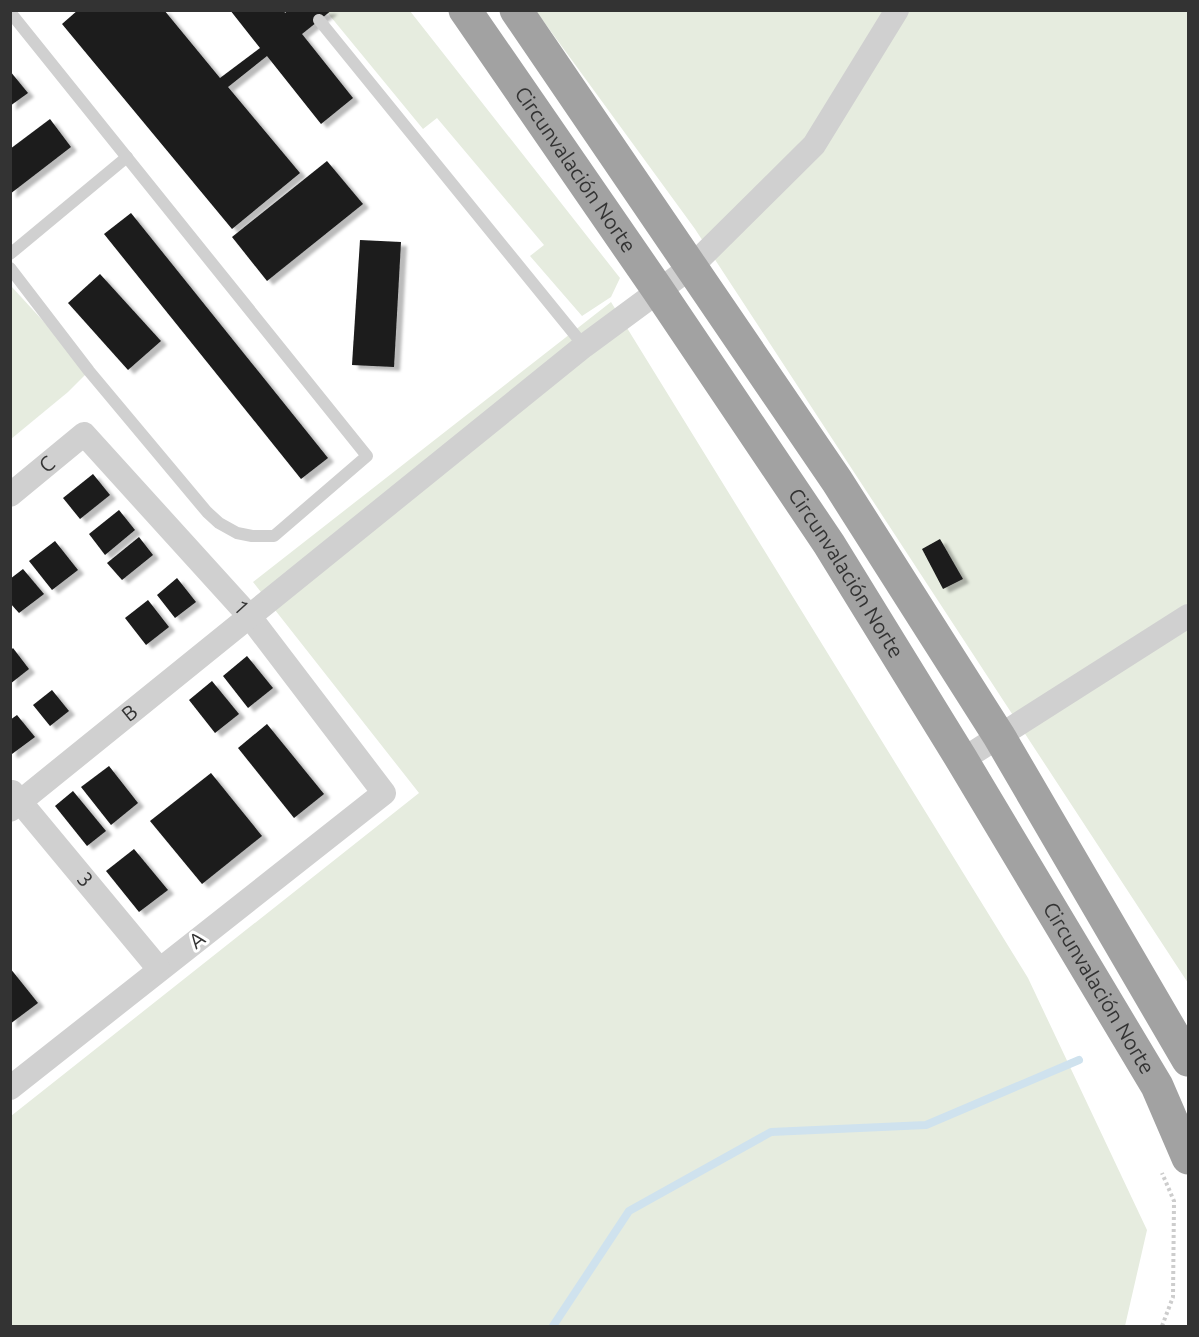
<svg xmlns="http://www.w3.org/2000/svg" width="1199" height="1337" viewBox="0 0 1199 1337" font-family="Ubuntu,sans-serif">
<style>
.green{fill:#e6ecdf}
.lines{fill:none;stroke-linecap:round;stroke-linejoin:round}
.stream{stroke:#cfe2ee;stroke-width:8}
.building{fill:#1a1a1a;filter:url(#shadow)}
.path{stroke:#cdcdcd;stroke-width:4;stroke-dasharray:3 3;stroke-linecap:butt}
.service{stroke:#d0d0d0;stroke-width:12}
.minor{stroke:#d0d0d0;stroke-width:24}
.trunk{stroke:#a2a2a2;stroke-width:33}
.labels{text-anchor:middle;stroke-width:6;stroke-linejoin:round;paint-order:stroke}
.street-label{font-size:21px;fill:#333;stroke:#fff}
</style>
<defs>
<filter id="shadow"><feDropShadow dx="6" dy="4" stdDeviation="1.5" flood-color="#0004"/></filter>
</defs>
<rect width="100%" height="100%" fill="#fff"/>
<g class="green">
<path d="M326,11H410L620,278L611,297L582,316L530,256L544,245L437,118L423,129Z"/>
<path d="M536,11H1188V983L695,229Z"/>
<path d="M11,286L89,371L68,392L11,439Z"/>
<path d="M611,302L1028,978L1147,1230L1125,1326H11V1116L419,793L253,582Z"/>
</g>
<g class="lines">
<path class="stream" d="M553,1326L629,1211L771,1132L926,1125L1079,1060"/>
</g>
<g class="building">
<path d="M78,10H164L220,78L260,48L230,10H284L285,13L288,10H332L302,34L353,98L321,124L267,56L228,87L300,173L232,229L62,24Z"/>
<path d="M10,71L28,93L10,106Z"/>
<path d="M50,119L71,147L10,194V149Z"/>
<path d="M327,161L363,204L267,281L232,237Z"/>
<path d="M131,213L328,458L301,479L104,234Z"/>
<path d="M360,240L401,242L394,367L352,365Z"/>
<path d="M100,274L161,341L128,370L68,303Z"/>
<path d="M93,474L110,495L80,519L63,498Z"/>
<path d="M119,510L135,530L105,555L89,534Z"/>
<path d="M139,537L153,555L122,580L107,563Z"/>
<path d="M940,539L963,579L943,589L922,549Z"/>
<path d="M55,541L78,570L52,590L29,561Z"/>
<path d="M23,569L44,594L19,613L10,603V579Z"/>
<path d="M177,578L196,602L175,618L157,595Z"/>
<path d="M148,600L169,627L146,645L125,618Z"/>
<path d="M13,648L29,669L10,684V651Z"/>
<path d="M247,656L273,688L248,708L223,676Z"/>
<path d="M212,681L239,714L215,733L189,700Z"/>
<path d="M52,690L69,711L50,726L33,705Z"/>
<path d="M17,715L35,737L12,754L10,752V720Z"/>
<path d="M267,724L324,794L294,818L238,748Z"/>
<path d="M109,766L138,803L111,825L81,787Z"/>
<path d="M211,773L262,836L202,884L150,821Z"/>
<path d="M73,791L106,831L87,846L55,806Z"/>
<path d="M134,849L168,890L139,912L106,871Z"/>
<path d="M10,968L38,1003L10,1024Z"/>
</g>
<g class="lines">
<path class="path" d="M1162,1326L1173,1297L1174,1201L1162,1173"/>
<g class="service">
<path d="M10,12L367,456L274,536H252L237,533L219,523L207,512L89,371L10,268"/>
<path d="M319,20L584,346"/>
<path d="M10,254L127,157"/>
</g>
<g class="minor">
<path id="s1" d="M10,495L84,434L250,617L384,793L10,1088"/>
<path d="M962,760L1188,616"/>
<path id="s2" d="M12,792L159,969"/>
<path id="s3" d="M10,810L584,346L691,267L814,145L897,10"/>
</g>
<g class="trunk">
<path id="s4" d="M465,10L658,290L829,544L962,760L1157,1086L1188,1158"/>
<path d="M516,10L837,481L999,736L1188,1060"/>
</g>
</g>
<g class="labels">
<g class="street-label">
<text dy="7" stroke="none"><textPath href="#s4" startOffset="194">Circunvalación Norte</textPath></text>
<text dy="7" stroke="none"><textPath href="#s1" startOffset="48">C</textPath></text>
<text dy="7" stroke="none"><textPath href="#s4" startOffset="680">Circunvalación Norte</textPath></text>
<text dy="7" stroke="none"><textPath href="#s1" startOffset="330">1</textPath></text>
<text dy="7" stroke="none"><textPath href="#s3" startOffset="154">B</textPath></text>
<text dy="7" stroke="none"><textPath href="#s2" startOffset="114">3</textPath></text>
<text transform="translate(197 940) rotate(-38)" y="7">A</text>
<text dy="7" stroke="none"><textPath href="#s4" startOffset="1166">Circunvalación Norte</textPath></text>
</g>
</g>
<rect width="1199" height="1337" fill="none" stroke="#333333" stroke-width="24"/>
</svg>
